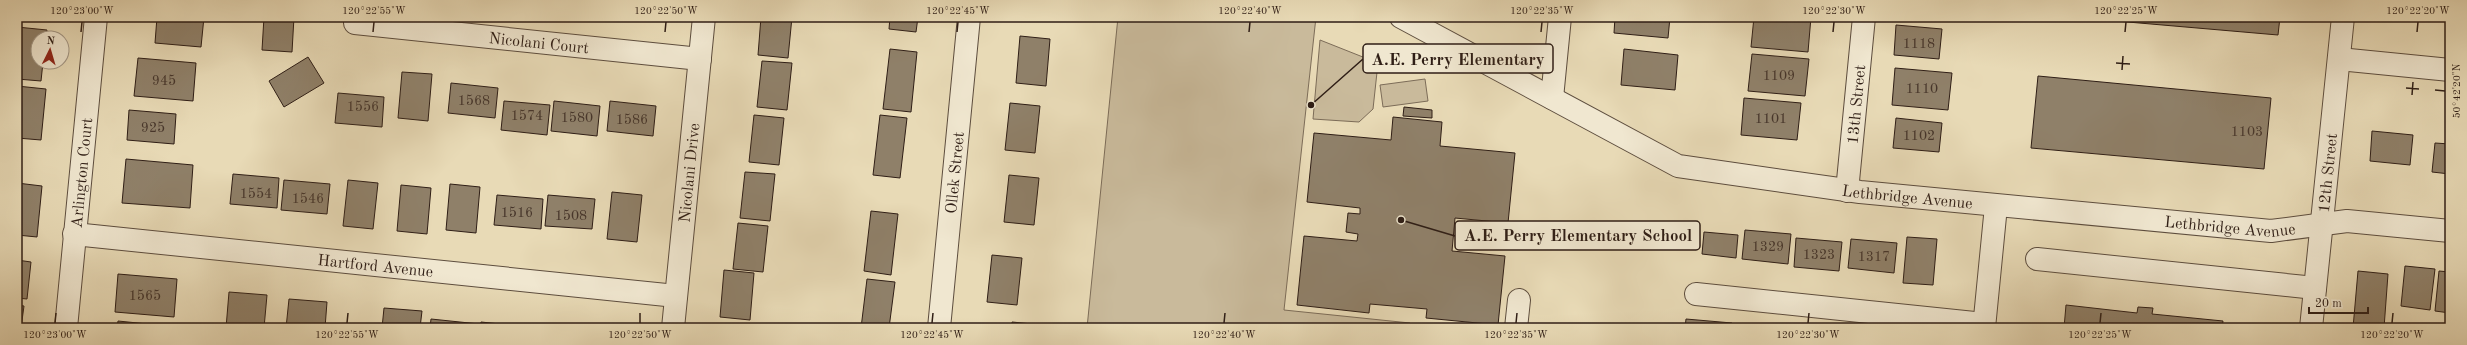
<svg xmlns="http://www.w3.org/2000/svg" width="2467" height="345" viewBox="0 0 2467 345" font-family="'Old Standard TT',serif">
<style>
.green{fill:#c9ba9b;stroke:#7c6c58}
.building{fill:#8f8069;stroke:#2f1e16}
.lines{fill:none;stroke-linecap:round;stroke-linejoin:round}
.minor-casing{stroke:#5d4d3e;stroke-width:24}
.minor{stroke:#f0e7d0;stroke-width:22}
.ticks{fill:none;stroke:#2f1e16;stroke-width:1.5}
.labels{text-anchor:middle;stroke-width:3;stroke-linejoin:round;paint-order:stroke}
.number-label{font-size:14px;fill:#47362b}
.street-label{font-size:16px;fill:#2f1e16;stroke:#f0e7d0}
.leader{fill:none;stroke:#2f1e16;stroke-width:1.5}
.callout-dot{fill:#2f1e16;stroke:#f0e7d0;stroke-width:1.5}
.callout{fill:#f0e7d0;stroke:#2f1e16;stroke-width:1.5}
.callout-label{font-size:17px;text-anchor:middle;font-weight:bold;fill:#2f1e16}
.neatline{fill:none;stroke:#2f1e16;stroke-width:1.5}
.ticks-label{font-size:10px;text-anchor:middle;fill:#2f1e16}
</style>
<rect width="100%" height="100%" fill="#e8dab6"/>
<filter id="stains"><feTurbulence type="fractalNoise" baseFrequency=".005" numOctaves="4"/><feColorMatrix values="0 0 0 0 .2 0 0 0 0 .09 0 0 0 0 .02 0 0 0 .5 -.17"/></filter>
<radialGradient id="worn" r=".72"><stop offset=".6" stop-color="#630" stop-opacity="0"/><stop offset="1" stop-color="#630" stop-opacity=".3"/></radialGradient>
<g class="green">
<path d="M1118,17H1316L1284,310L1410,323V328H1087Z"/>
<path d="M1320,40L1378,63L1373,109L1359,122L1313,119Z"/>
<path d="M1425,79L1428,101L1383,107L1380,85Z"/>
</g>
<g class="building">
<path d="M157,17H204L201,47L155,43Z"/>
<path d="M264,17H294L292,52L262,50Z"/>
<path d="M618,17H648V21Z"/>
<path d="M761,17H792L788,58L758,55Z"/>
<path d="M890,17H918L916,32L889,29Z"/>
<path d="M1615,17H1670L1668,38L1614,33Z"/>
<path d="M1754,17H1811L1808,52L1751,47Z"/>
<path d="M2070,17H2280L2278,35Z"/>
<path d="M1896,25L1942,29L1939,59L1894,55Z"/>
<path d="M17,27L47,30L46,38H38V62H43L41,81L17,79Z"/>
<path d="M1020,36L1050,39L1046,86L1016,83Z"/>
<path d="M890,49L917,52L911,112L883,109Z"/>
<path d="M1624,49L1678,55L1675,90L1621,85Z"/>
<path d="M1752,54L1809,59L1805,96L1748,91Z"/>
<path d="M308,57L324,83L284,107L269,81Z"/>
<path d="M138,58L196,63L193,101L134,96Z"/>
<path d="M762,61L792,63L787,110L757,107Z"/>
<path d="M1895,68L1952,73L1948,110L1892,105Z"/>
<path d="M402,72L432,74L428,121L398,118Z"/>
<path d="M2038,76L2271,98L2264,169L2031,148Z"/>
<path d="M451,83L498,88L495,118L448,113Z"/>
<path d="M17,86L46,89L41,140L17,138Z"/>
<path d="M338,93L384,97L382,127L335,123Z"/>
<path d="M1744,98L1801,103L1797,140L1741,135Z"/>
<path d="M504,101L550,105L547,135L501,130Z"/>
<path d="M554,101L600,106L597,136L551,131Z"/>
<path d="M610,101L656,106L653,136L607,131Z"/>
<path d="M1010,103L1040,106L1035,153L1005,150Z"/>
<path d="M1404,107L1432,110V118L1403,116Z"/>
<path d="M129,110L176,114L174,144L127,140Z"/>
<path d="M754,115L784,118L779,165L749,162Z"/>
<path d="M880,115L907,118L900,178L873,175Z"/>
<path d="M1393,117L1442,122L1440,146L1515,153L1508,223L1455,218L1452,251L1505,256L1498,325L1426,318L1427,309L1370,304L1369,313L1297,305L1304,236L1357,241L1358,234L1346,232L1348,213L1360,214V208L1307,202L1314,133L1391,140Z"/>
<path d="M1896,118L1942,123L1939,152L1893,148Z"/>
<path d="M2372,131L2413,135L2410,165L2370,161Z"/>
<path d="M2435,143L2450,144V174L2432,172Z"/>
<path d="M126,159L193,165L190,208L122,203Z"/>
<path d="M745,172L775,174L770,221L740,218Z"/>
<path d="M233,174L279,178L277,208L230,204Z"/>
<path d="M1009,175L1039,178L1034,225L1004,222Z"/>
<path d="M284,180L330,184L327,214L281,210Z"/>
<path d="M348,180L378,183L373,229L343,226Z"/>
<path d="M17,183L42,186L37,237L17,235Z"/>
<path d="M450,184L480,187L476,233L446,230Z"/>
<path d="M401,185L431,188L427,234L397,231Z"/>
<path d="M612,192L642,195L637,242L607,239Z"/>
<path d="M497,195L543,199L541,229L494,225Z"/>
<path d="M548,195L595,199L592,229L545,226Z"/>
<path d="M871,211L898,214L891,275L864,271Z"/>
<path d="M738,223L768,226L763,272L733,269Z"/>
<path d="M1745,230L1791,234L1788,264L1742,259Z"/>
<path d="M1704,232L1738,235L1736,258L1702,254Z"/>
<path d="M1907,237L1937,239L1933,285L1903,283Z"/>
<path d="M1796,238L1842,242L1839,271L1794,267Z"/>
<path d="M1851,239L1897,243L1894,273L1848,268Z"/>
<path d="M992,255L1022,258L1017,305L987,302Z"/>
<path d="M17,260L31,262L27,299L17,298Z"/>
<path d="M2405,266L2435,269L2430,310L2401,306Z"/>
<path d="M724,270L754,273L750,320L720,317Z"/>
<path d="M2358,271L2388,274L2384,328H2353Z"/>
<path d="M2439,271L2450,272V313L2435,311Z"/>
<path d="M118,274L177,279L174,317L115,312Z"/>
<path d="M867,279L895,282L889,328H861Z"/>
<path d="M229,292L267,295L264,328H226Z"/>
<path d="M289,299L327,302L325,328H286Z"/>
<path d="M17,305L24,306L21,328H17Z"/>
<path d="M2066,305L2137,313L2138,307L2153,308L2152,314L2223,321L2222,328H2064Z"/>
<path d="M384,308L422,311L420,328H382Z"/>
<path d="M431,319L479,324L478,328H430Z"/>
<path d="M1686,319L1732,323L1731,328H1685Z"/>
<path d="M118,321L177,327L176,328H117Z"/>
<path d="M481,322L528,327V328H480Z"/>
<path d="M1012,322L1042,325V328H1012Z"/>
</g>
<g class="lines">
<defs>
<g id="minor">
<path id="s1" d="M1401,17L1678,166L1860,192L2271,231L2347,221L2450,231"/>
<path id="s2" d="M355,23L700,59"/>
<path d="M2339,59L2450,70"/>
<path d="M1552,98L1560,17"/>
<path id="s3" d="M1847,191L1864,17"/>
<path id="s4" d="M74,234L676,296"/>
<path d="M2037,259L2315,288"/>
<path d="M1696,294L1984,324"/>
<path id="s5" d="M66,328L96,17"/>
<path id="s6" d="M673,328L704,17"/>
<path id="s7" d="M939,328L969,17"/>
<path d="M1516,328L1519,300"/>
<path d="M1984,328L1996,206"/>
<path id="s8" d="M2311,328L2343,17"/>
</g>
</defs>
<use href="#minor" class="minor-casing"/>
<use href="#minor" class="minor"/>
</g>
<path class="ticks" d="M81,32L82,22M373,32L374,22M665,32L666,22M957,32L958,22M1249,32L1250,22M1541,32L1542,22M1833,32L1834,22M2125,32L2126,22M2417,32L2418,22M2116,63L2130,64M2122,70L2123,56M2406,88L2419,89M2435,90L2445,91M2412,95L2413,82M55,323L56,313M347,323L348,313M640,323V313M932,323L933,313M1224,323L1225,313M1516,323L1517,313M1808,323L1809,313M2100,323L2101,313M2392,323L2393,313"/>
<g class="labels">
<g class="number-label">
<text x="1919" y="48">1118</text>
<text x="1779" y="80">1109</text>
<text x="164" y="85">945</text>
<text x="1922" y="93">1110</text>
<text x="474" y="105">1568</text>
<text x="363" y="111">1556</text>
<text x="527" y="120">1574</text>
<text x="577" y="122">1580</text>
<text x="1771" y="123">1101</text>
<text x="632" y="124">1586</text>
<text x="153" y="132">925</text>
<text x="2247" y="136">1103</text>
<text x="1919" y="140">1102</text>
<text x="256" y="198">1554</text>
<text x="308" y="203">1546</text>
<text x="517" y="217">1516</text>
<text x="571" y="220">1508</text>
<text x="1768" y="251">1329</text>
<text x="1819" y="259">1323</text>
<text x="1874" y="261">1317</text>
<text x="145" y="300">1565</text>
</g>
<g class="street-label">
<text dy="6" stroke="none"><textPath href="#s2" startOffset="185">Nicolani Court</textPath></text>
<text dy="6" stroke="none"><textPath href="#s3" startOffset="87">13th Street</textPath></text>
<text dy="6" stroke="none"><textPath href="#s5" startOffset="156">Arlington Court</textPath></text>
<text dy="6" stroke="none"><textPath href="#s6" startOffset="156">Nicolani Drive</textPath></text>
<text dy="6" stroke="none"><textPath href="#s7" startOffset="156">Ollek Street</textPath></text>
<text dy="6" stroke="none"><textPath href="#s8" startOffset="156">12th Street</textPath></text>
<text dy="6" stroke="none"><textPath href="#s1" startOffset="546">Lethbridge Avenue</textPath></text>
<text dy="6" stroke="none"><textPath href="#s1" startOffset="870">Lethbridge Avenue</textPath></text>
<text dy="6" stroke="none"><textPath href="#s4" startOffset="303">Hartford Avenue</textPath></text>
</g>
</g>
<path class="leader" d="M1311 105L1363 59M1401 220L1455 236"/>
<g class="callout-dot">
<circle cx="1311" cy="105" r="4"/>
<circle cx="1401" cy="220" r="4"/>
</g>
<g class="callout">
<rect x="1363" y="44" width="190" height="29" rx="4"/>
<rect x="1455" y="221" width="245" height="29" rx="4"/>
</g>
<g class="callout-label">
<text x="1458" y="65">A.E. Perry Elementary</text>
<text x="1578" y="241">A.E. Perry Elementary School</text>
</g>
<rect width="2467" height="345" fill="none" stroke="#e8dab6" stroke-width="44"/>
<g transform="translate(50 50) rotate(5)"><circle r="19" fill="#f0e7d0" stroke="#a39786"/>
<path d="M0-3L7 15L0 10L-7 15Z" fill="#8f2418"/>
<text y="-6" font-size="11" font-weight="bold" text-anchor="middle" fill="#2f1e16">N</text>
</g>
<path d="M2309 307v6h59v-6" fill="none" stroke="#2f1e16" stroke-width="2"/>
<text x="2315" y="307" font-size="12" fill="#2f1e16" stroke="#f0e7d0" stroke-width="3" paint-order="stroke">20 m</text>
<rect x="22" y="22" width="2423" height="301" class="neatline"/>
<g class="ticks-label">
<text x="82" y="14">120°23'00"W</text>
<text x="374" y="14">120°22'55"W</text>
<text x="666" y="14">120°22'50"W</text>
<text x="958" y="14">120°22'45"W</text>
<text x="1250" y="14">120°22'40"W</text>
<text x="1542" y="14">120°22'35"W</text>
<text x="1834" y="14">120°22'30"W</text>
<text x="2126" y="14">120°22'25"W</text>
<text x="2418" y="14">120°22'20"W</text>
<text transform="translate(2456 91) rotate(-90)" y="4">50°42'20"N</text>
<text x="55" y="338">120°23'00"W</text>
<text x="347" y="338">120°22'55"W</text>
<text x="640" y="338">120°22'50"W</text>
<text x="932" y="338">120°22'45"W</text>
<text x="1224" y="338">120°22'40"W</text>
<text x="1516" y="338">120°22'35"W</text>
<text x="1808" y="338">120°22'30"W</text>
<text x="2100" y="338">120°22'25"W</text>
<text x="2392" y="338">120°22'20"W</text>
</g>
<rect width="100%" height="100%" filter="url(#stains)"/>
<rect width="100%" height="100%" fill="url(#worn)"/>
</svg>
